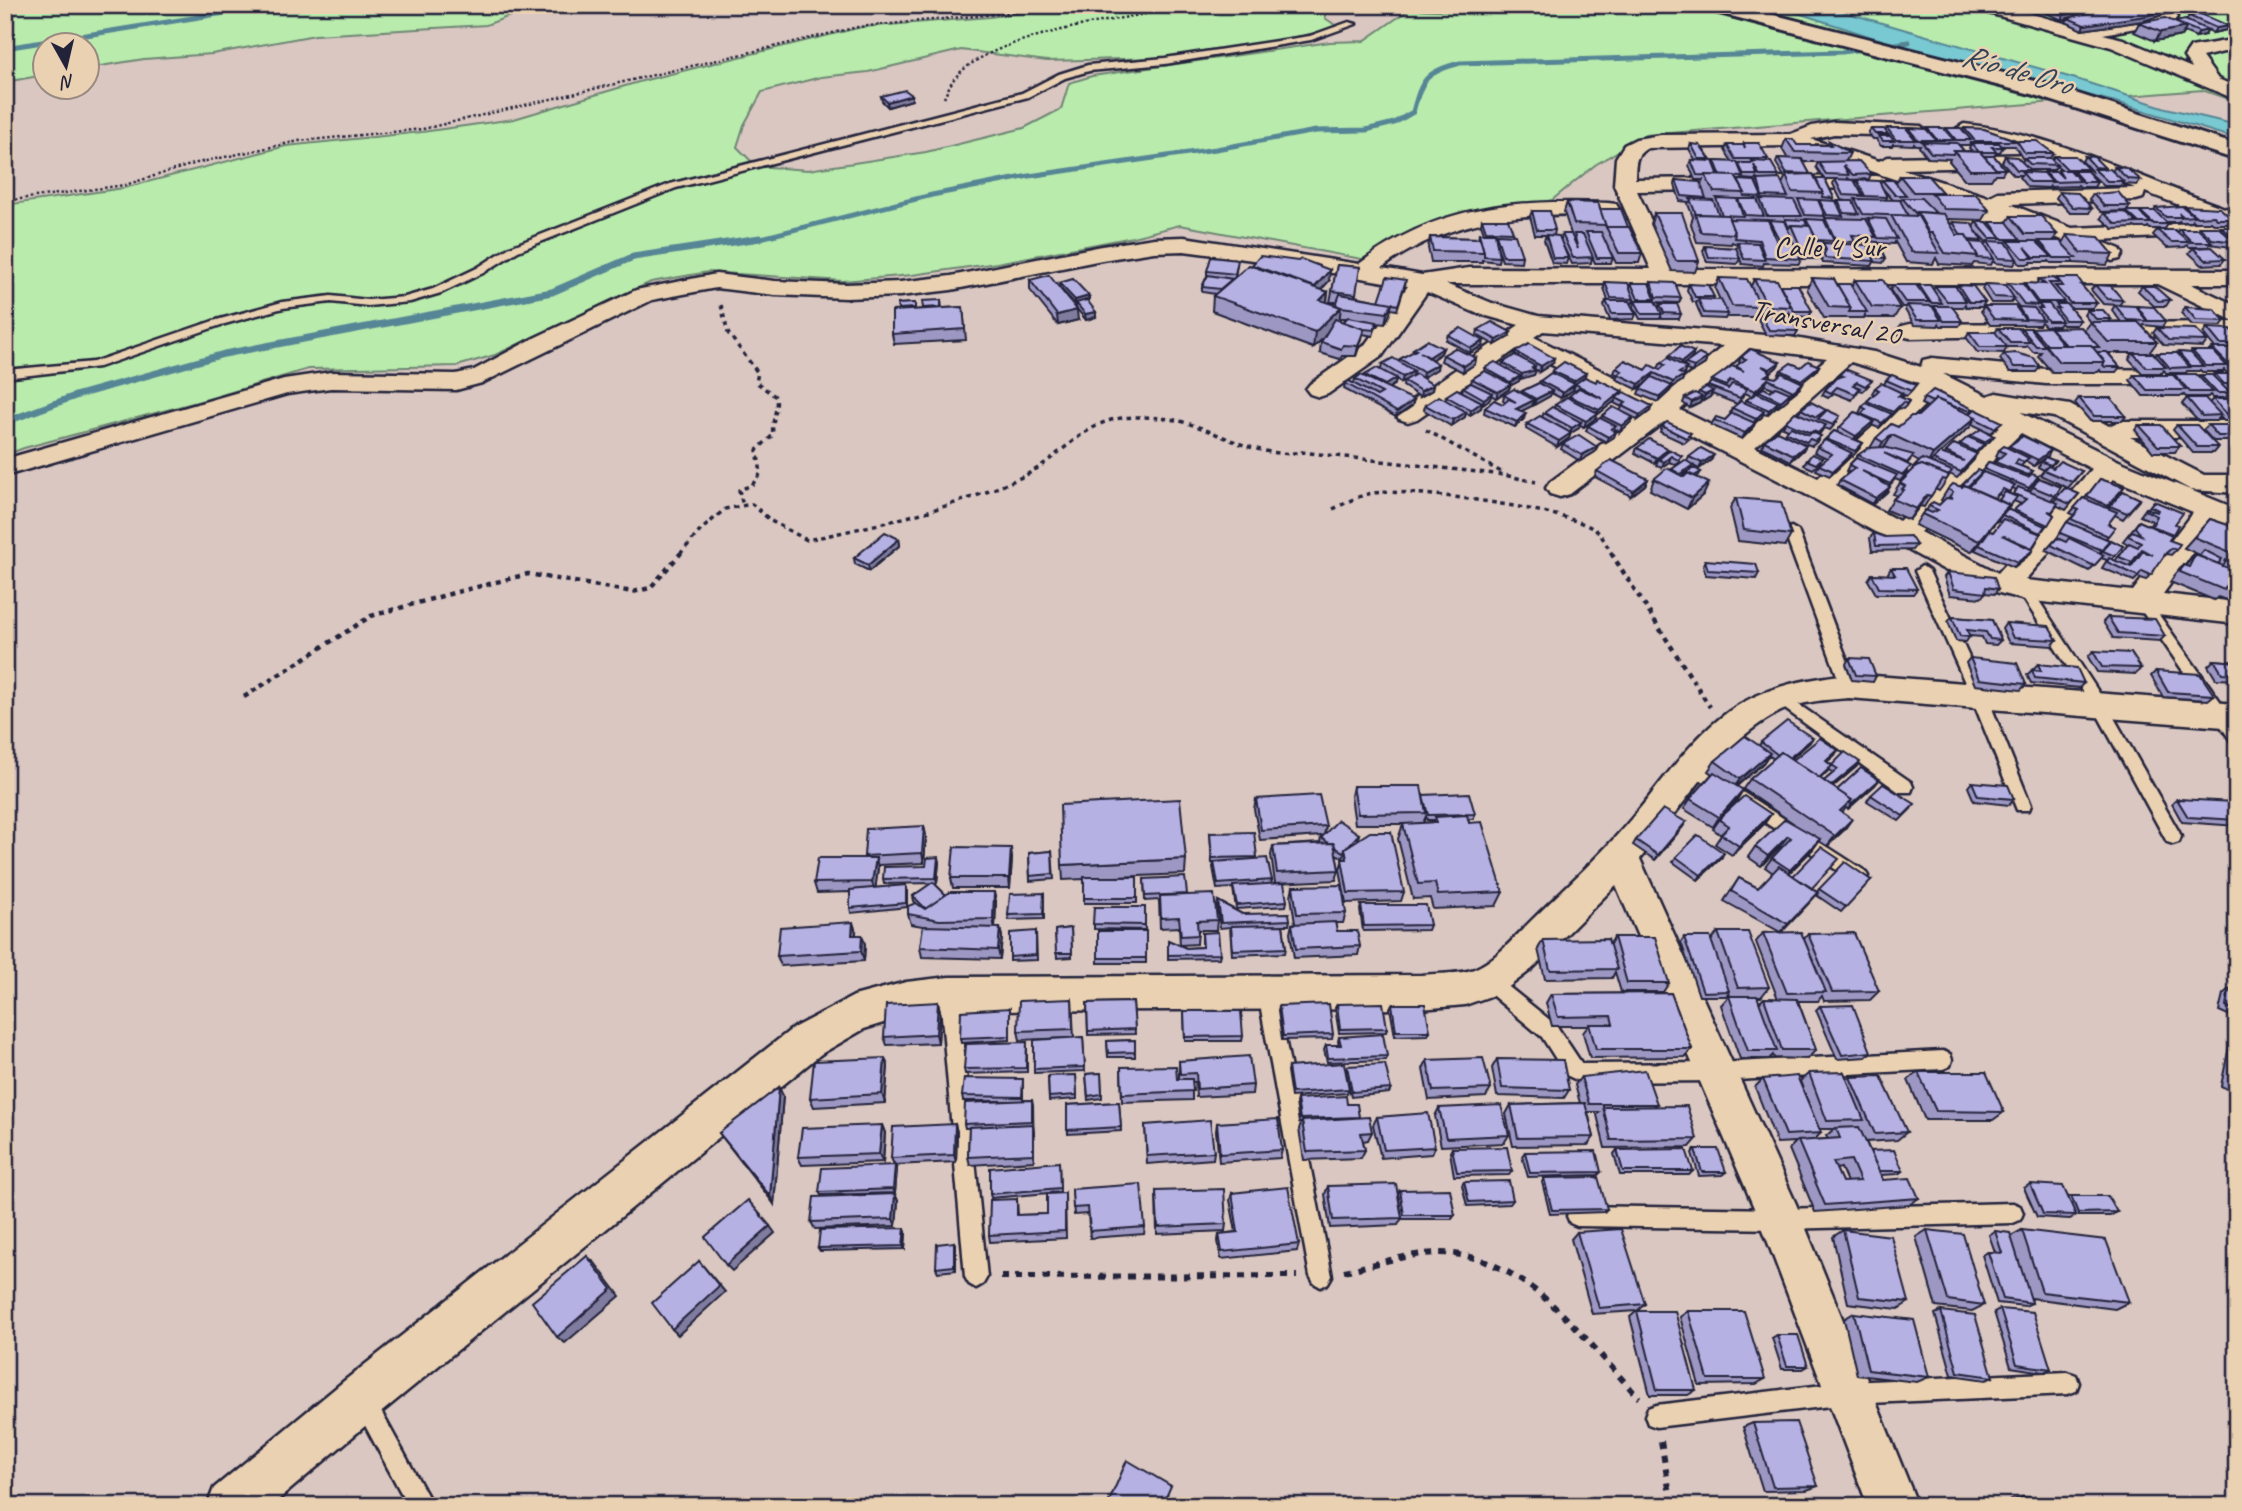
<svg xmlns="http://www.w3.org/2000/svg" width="2242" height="1511" viewBox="0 0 2242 1511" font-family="Caveat,sans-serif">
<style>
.green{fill:#b9ebac;stroke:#6e8674;stroke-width:2}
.water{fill:#78c9d1;stroke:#568695;stroke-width:2}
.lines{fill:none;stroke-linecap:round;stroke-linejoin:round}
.stream-far1{stroke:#568695;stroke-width:5}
.stream{stroke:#568695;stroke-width:7}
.service-casing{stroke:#22223b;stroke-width:5}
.minor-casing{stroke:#22223b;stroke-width:5}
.secondary-casing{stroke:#22223b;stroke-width:6}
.path-far3{stroke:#22223b;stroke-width:2.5;stroke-dasharray:2.5 2.5;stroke-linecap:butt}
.path-far2{stroke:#22223b;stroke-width:3.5;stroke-dasharray:4.5 4.5;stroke-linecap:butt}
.path-far1{stroke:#22223b;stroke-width:4.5;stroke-dasharray:5 5;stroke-linecap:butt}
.path{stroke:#22223b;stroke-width:6;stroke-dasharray:7 7;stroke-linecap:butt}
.service{fill:#ead1b2;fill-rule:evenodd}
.minor{fill:#ead1b2;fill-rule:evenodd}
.secondary{fill:#ead1b2;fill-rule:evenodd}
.wall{fill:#9d98c3;stroke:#22223b;stroke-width:2;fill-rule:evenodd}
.shaded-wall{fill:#7f7c9f;stroke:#22223b;stroke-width:2}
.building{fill:#b6b1e3;stroke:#22223b;stroke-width:2;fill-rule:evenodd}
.labels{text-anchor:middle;stroke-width:5;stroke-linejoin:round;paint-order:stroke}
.far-street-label{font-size:30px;fill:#22223b;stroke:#ead1b2}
.far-water-label{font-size:32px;font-style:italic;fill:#334359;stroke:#ead1b2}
</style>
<rect width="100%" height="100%" fill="#dac7c1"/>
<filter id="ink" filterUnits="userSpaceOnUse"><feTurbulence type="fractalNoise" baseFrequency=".0143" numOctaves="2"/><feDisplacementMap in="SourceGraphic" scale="14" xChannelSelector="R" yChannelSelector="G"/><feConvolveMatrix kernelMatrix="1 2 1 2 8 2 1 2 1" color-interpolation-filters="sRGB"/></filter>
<g filter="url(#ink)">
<g class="green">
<path d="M5,5H539L486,25L315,35L212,54L144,59L88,68V46H46L45,75L5,82Z"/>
<path d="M1078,5H1325V18L1338,27L1290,39L1160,58L1047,61L961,50L868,72L821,77L762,92L744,125L737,147L756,166L808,170L926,152L1024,128L1061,109L1069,83L1092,76L1330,42L1364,41L1410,9L1460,11L1458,5H2237V102L2202,90L1645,135L1595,165L1552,200L1426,227L1367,260L1180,225L1133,237L997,263L912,275L843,281L708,272L651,282L495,355L457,366L308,369L208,399L24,448L5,455V205L124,188L286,146L422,132L514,119L642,81L862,27L990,17Z"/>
</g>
<path class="water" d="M1773,5H1820L2076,79L2166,108L2237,125V139L2116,102L1952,63Z"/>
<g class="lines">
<g class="stream-far1">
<path d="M5,48L274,5"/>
<path d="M753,240L932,195L1029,176L1216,149L1316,131L1366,130L1394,123L1413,112C1422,78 1426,72 1460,63L1842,52L1909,42"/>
</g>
<path class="stream" d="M5,422L78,395L224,354L552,292L633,257L760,238"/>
<defs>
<g id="service">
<path d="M1349,22L1356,24L1311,40L1165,64L1089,71L1065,78L1028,97L676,188L518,251L485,272L441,293L410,302L368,306L331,302L283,308L221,325L99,367L5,378V370L93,362L213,321L282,302L331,296L368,300L405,297L433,289L477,268L510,247L670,184L1022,93L1059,74L1088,65L1165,58L1310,36Z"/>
<path d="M1791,527L1798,531L1857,686L1854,690L1849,692L1841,686L1784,531Z"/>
<path d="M1922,566L1929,571L1987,696L2031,805L2029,810H2017L2015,805L1971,696L1915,571Z"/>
<path d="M2025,585L2030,587L2105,702L2179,832L2181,837L2179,842L2173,844L2167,842L2095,710L2018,590Z"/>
<path d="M2142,596L2147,598L2237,725V743L2231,741L2137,604L2135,601Z"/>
<path d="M1779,691L1911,782L1913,787L1911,792H1899L1774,701L1771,697Z"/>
<path d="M1691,759L1865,871L1868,876L1865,881L1859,883L1853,881L1685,769L1683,765L1685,761Z"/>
<path d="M1488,973L1494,975L1556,1025L1582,1064L1718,1063L1943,1051L1950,1054L1952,1060L1950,1066L1943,1069L1718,1081L1581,1082L1566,1075L1542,1037L1482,987L1479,981L1482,975Z"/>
<path d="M1267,985L1273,987L1276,993L1332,1276L1328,1283L1321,1287L1314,1283L1310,1276L1258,993L1261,987Z"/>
<path d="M949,986L955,988L958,994L987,1277L983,1284L976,1288L969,1284L965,1277L940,994L943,988Z"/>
<path d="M2013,1203L2020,1206L2023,1213L2020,1220L2013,1223L1781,1229L1577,1226L1570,1223L1567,1216L1570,1209L1577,1206L1781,1209Z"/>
<path d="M2068,1372L2076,1375L2079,1383L2076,1391L2068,1394L1848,1404L1656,1427L1648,1424L1645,1416L1648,1408L1656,1405L1848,1382Z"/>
<path d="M363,1390L371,1393L433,1506H408L352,1401L355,1393Z"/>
</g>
<g id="minor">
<path d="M1972,5H2000L2082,28L2153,15L2141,5C2155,5 2166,5 2177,17L2174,21L2103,34L2123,39L2192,68L2184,57L2191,47L2237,39V49L2202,57L2218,79L2237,87V100L2111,47L1974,9Z"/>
<path d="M1834,122L1921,126L1924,130L1914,136L1834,134L1811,139L1879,161L1888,157L2048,154L2055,156L2058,160L2055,164L2048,166L1902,169L1988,197L1998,192L2135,188C2093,170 2051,151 2006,142C1993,139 1963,141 1954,130L1964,124C2061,134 2145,182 2237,212V225L2232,224L2235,228L2232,233L2224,234L2098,240L2120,249L2123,254L2120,259L2112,261L2012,219L1973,229L1897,227L1894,222L1897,217L1905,216L1959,217L1992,212L1796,146L1648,148C1634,155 1636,164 1635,179L1877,176L1884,178L1887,182L1884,186L1877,188L1637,191L1674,269L2237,270V284H2191L2237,306V336L2091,335L2087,330L2091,325L2099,323L2236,322L2157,284H1446L1492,303L1538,316L1789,337L1874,352L1921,367L1923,360L1932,358L2046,369L2237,370V384H2046L1943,374L1987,396L1996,393L2070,405L2109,426L2120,421H2237V437H2130L2204,475H2237V493L2191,490L2054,417L2020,412L2119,461L2237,509V529L2215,522L2163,594L2237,602V624L2025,600L1974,586L1811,497L1664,422L1570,494L1560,497L1550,494L1546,488L1550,482L1645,412L1518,348L1417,419L1408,422L1399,419L1395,414L1399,409L1519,325L1476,313L1427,292L1382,356L1328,394L1319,397L1310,394L1306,389L1310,384L1364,346L1408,286L1268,262L1184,251L1154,252L1102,260L951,290L900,296L846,298L775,295L716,288L652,300L482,383L456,390L331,388L287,394L5,476V459L284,379L331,372L456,374L474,370L534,338L636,290L716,274L775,281L846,284L900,282L951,276L1102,246L1154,238L1184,237L1359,264C1437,205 1513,199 1608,203L1616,204L1619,209L1616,214L1608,215C1524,212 1452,216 1382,268L1422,275L1469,268L1651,269L1614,185L1616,158L1624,145L1636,139L1661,135L1791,134L1812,126ZM2145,192L2224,222L2072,228L2010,204L2136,200L2143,198ZM1543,331L1723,346L1660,400L1534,337ZM1749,348L1827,358L1735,437L1680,410ZM1851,362L1919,383L1818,478L1755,447ZM1939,391L2001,423L1899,521L1839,489ZM2021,433L2092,469L1998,573L1920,532ZM2113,479L2193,512L2133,591L2025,580Z"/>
<path d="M2042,323L2050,325L2054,330L2050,335L1910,338L1902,336L1898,331L1902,326L1910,324Z"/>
<path d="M1849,674L2237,704V728L1849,698C1826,700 1802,701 1781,711C1719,742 1683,807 1640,859L1796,1204L1918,1506H1868L1761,1224L1616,885L1532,969L1502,992L1465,1005L1421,1009L949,1011L906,1016L864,1029L821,1054L378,1415L271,1506H207L214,1488L344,1381L793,1028L854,996L906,982L949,977L1421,975C1438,973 1458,975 1474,969C1498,959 1517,934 1535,917C1568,885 1602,854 1632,818C1663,782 1689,740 1728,712C1764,686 1807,679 1849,674Z"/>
</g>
<path id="secondary" d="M1701,5H1735L2047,84L2237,145V160L2031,94L1704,9Z"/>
</defs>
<use href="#service" class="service-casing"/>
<use href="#minor" class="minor-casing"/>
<use href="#secondary" class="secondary-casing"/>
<g class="path-far3">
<path d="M944,98C947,92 950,84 954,79C988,37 1098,23 1150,13L1154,5"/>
<path d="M5,201L125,185L197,163L299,141L423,129L858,27L1091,5"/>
</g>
<g class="path-far2">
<path d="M721,305L728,333L758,373L756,382L776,397C778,412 771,420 773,435L757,450L761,473L752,485L739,490L743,506"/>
<path d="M1426,430L1501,472"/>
<path d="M1333,509C1346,503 1359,495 1373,493C1409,488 1573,509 1598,532C1603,537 1608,548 1612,554"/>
<path d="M680,554L701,530L725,509L752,504L771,521L807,540C881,524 957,508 1026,475C1058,459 1084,422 1122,418C1138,416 1164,417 1180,421C1221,432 1259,460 1302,452L1504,475L1536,482"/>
</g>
<g class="path-far1">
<path d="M1611,553L1710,707"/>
<path d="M244,697L371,616L453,593L528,574L633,592L650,588L681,553"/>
</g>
<g class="path">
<path d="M1344,1271C1375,1265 1408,1253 1440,1253C1526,1254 1586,1341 1639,1398"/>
<path d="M1001,1277L1297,1276"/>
<path d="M1661,1441L1672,1506"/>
</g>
<use href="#service" class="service"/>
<use href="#minor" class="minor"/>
<use href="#secondary" class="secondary"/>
</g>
<g class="wall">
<path d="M1996,5H2031L2020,7L2018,6L2017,9L2005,10Z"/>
<path d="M2043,5H2101L2104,10L2122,8L2117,5H2137L2133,6L2166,14L2143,21L2082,30L2066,22L2068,19L2062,20L2040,10Z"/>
<path d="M2189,16L2229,26L2226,30L2213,33L2208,30L2205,35L2196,37L2184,32L2181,36L2155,41L2134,32L2139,23L2186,21Z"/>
<path d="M912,95V100L888,107L882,101L881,96Z"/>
<path d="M1887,128L1907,130L1908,128L1926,129L1927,128L1945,130L1946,128L1963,130L1964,128L1984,129L2053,153L2050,158H2022L2015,146H2001L2003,147L2000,152H1997L1994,156L2005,169L2002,174H1995L1991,180H1965L1949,161L1950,159L1928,158L1919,147L1920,145H1916L1914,143L1913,145L1893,144L1892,146H1881L1877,141V139H1873L1868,133L1871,129L1885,131ZM1970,143L1971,144L1969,148L1972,151H1964L1959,145H1969Z"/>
<path d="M1786,139L1797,145H1816V144L1827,145L1829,141L1850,153L1846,161L1871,174L1869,179L1850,180L1848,178L1847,180L1856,183L1857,180L1880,184L1882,180L1896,183L1900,176L1942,192L1941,194L1989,210L1983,220L1948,219L1951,225L1953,222L1973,227L1976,222L1989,224L1990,222H2007L2011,216L2057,234L2053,241L2062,243L2067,235L2113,254L2107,265L2074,263L2073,262V263H2051L2049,261L2048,262H2031L2030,264H2020L2017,260L2014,265L1995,263L1993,261L1991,265L1974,263L1972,266L1939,264L1936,258L1933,264L1906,262L1895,242L1894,244L1879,243L1886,258L1883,263L1874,262L1872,266L1823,263L1821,259H1801L1799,264L1764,263L1763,266L1742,264L1740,259L1737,264L1707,262L1703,251L1705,246L1736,248L1737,244L1732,242L1731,244L1697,242L1691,224L1693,217L1688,204L1689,202L1680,201L1675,185L1676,180L1701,185L1703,180H1695L1689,165L1691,160L1696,161L1689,149L1691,144L1710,159L1709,161L1714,164L1715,161L1732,162L1725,150L1727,145H1743L1744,143L1768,159L1766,162L1779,176L1778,180L1782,184L1785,178L1776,163L1778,158L1788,159L1782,149ZM1803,162H1818L1816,167L1824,179H1816L1810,174ZM1756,178L1758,181L1756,184L1741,180L1742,179L1755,180ZM1825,179H1835L1833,184L1841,200L1853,202L1838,201L1837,203L1833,201L1834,198ZM1882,188L1893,200H1901L1900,201L1886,200L1887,197ZM1976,231L1987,243L1985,245L1981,242L1982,241ZM1855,241L1866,242L1864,245H1854Z"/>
<path d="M2005,156L2022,162L2024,158L2052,160L2054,156L2088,169L2087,171L2097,182L2094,187H2080L2078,185L2077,186L2051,187L2050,186L2049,188L2027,187L2019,177L2021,175H2014L2002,162ZM2056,166L2061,170H2058L2057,172H2045L2044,173L2029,172V170H2054Z"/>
<path d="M2085,156L2105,168L2104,169L2112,171L2115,167L2141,180L2137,185L2125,184L2123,182L2120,186H2104L2091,174L2092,172L2082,161Z"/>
<path d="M2059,192L2092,208L2089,213H2070L2056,198Z"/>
<path d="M2093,194L2130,206L2127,211L2101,212L2089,199Z"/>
<path d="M1567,202L1600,209L1628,227L1642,253L1639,263H1616L1610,251L1613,258L1611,263H1595L1592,256L1591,263L1572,264L1562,244L1568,258L1566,264L1552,263L1544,240L1546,235H1535L1530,216L1532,211L1555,230L1554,235L1561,239L1562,234H1571L1564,212Z"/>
<path d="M2184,206L2232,219L2229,224H2214L2210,222H2194L2192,220L2191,222H2180L2179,221L2178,222H2167L2168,224L2165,229H2150L2148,227L2147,228H2136L2134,227L2133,228L2113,229L2101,218L2104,213H2125L2126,211L2139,212L2140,211H2154L2156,208L2183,207Z"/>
<path d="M1654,213L1699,261L1695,272L1672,271L1651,224Z"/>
<path d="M1482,219L1513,232L1512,235L1522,256L1521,262L1502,261L1497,246L1499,257L1498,262L1482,260V262H1431L1428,248L1430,237L1478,238L1479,233H1484L1481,224Z"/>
<path d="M2199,227L2220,229L2221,227H2237V247H2234L2232,246L2231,247L2210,244L2208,247H2189L2187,245L2185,247L2167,248L2153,235L2157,230L2177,232L2179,229H2197Z"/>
<path d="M2193,248L2225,259L2221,264L2202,265L2189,253Z"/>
<path d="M1237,265L1235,277L1329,281L1321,289L1328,292L1327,302L1336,305L1337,302H1330L1337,265L1360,267L1355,296L1379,301L1405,285L1397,310L1391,309L1385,324L1377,323L1373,336L1363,334L1356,356H1342L1340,359L1320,353L1321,342L1325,336L1313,348L1212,311L1213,296L1215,294L1202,292V287L1207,276V271ZM1340,318H1346L1343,322L1339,320Z"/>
<path d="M1719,278L1751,286L1754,279L1780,285L1812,311L1809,317L1792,316L1789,312L1788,315L1798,331L1795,336L1766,335L1758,319L1761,314L1760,310L1756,317H1728L1727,315L1725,319L1702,318L1696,304L1697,302H1693L1687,290L1689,284L1714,297L1713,300H1720L1715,289Z"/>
<path d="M1812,278L1851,287L1855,280L1900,308L1894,318H1866L1865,315L1864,318H1824L1807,289Z"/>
<path d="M2057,278L2083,285L2082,287L2097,303L2093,308H2070L2080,320L2076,325H2062L2060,323L2058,326H2045L2041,322L2039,325H1990L1981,311L1984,306L2017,309L2019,307L2013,300L2011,303H1991L1982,289L1985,284L2006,286L2008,283L2023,285L2024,283L2036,284L2039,279L2056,280Z"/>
<path d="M1030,280L1078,320L1058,325L1030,290Z"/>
<path d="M1605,282L1630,287L1631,283L1650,285L1651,282L1681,298L1679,303L1656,302L1659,308L1660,304L1681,314L1679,319H1662L1661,316L1660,319H1640L1634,307L1635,302L1634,300L1632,304H1631L1636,314L1634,319L1610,320L1604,306L1606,301H1608L1604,288Z"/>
<path d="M1059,283L1089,296L1088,302L1096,317L1086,320L1076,308V305L1060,288Z"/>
<path d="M1893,285L1918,287L1919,285L1933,290L1935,286L1956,288L1958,285L1985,302L1982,307H1966L1965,304L1963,307H1952L1962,321L1959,326H1941L1939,324L1938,326L1914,325L1905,310L1906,307H1902L1890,290Z"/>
<path d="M2095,285L2123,300L2119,305L2103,304L2091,290Z"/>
<path d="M2142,286L2170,300L2166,306H2154L2138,291Z"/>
<path d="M941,300L942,308L963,307L966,340L894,344L892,334L898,311V304L915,303V310L923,309Z"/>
<path d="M2115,305L2136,308L2137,306L2166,321L2162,327L2144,325L2143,327L2157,342L2149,353H2108L2120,367L2116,372H2101L2100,370L2098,372H2052L2038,356L2041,352H2033L2027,345L2026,347H2007L2004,353L1977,352L1966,337L1969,332L1995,333L1998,328L2020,330L2021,328L2050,329V328L2084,330L2090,322L2084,315L2087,310L2111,319L2109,322H2121L2112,310Z"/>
<path d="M2185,307L2225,321L2221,326L2192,325L2181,313Z"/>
<path d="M2157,328L2207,341L2203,347L2164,345L2153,333Z"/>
<path d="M2207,328L2237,337V373H2227L2224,370L2223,372H2202L2200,370L2199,371H2187L2186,373H2166L2164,370L2162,373H2142L2129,359L2133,353L2155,356L2157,353L2177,354L2178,352L2190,353L2192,351H2209L2212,348H2215L2203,333Z"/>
<path d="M1478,330L1509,337L1495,345L1477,335Z"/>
<path d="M1448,335L1483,346L1470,353L1446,340Z"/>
<path d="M1443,348L1441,353L1431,360L1437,369L1422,378L1433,385L1432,390L1420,397L1403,386L1404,381L1401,383L1396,379L1395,384L1389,388L1412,406L1396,417L1344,389L1345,383H1354L1355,379L1365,376V375L1381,370L1382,364L1399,362L1400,359L1412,352L1413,349Z"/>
<path d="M1515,352L1553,363L1539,372L1536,370L1534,375L1519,378V381L1510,386L1509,389L1496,398L1491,395L1490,399L1482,404L1481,408L1470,415L1466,413L1465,417L1451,426L1424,410L1425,405L1445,400L1446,396L1462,392L1463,387L1471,383L1472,379L1484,371L1485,368L1502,366L1503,363L1514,356Z"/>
<path d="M1694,352L1692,358L1682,365L1684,367L1685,364L1707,358L1705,364L1692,372L1686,370L1683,375L1682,381L1672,387L1670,391L1658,402L1638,394L1640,389L1652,378L1637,389L1616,379L1618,375L1614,373L1616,368L1660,370L1658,368L1661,363L1668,359L1669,356Z"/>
<path d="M2004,354L2040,367L2036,372H2010L2000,359Z"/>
<path d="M1443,355L1476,358L1475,364L1463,372L1441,361Z"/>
<path d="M1741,357L1780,362L1777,367L1771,372L1769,377L1776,378L1778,376L1781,370L1801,367L1819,366L1816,371L1802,382L1800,388L1790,396H1789L1788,399L1778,407L1776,406L1767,415L1763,414L1762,417L1755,423L1753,428L1742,439L1711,425L1714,420H1725L1731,414L1730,413L1732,408L1745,403L1746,400L1752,396L1745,393L1737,404L1712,394L1710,397L1703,401L1701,400L1700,403L1690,408L1683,403L1685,398L1697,395L1699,392L1707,388L1712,380L1736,368L1741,363L1739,362ZM1765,385L1773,388L1770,391H1759V393L1753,396Z"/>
<path d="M1552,371L1584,378L1622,391L1621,394L1650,411L1638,420L1633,418L1631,422L1620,432L1615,429L1614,437L1606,442L1586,431L1588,426L1601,418L1602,416L1620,411L1622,407L1614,403L1615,401L1597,415L1596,418L1584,427L1580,425L1579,428L1571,433L1569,438L1557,447L1526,429L1527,424L1542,417L1544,413L1554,408L1555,405L1569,398L1576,391L1573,390L1575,385L1573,390L1561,398L1551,393L1550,396L1521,411L1524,419L1515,427L1484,413L1485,408L1503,404L1506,402L1503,400L1504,395L1521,393L1522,391L1539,383L1540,381L1552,373Z"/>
<path d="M2174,374L2198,376L2200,375L2213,376L2215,374L2235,376L2237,375V389H2226L2230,393L2225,398H2213L2210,395L2208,397H2186L2184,395L2183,396H2143L2130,380L2134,375H2173Z"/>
<path d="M1839,375L1869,385L1863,391L1859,390L1852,400L1834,393L1828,398L1822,395L1825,390L1837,378Z"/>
<path d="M1886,380L1913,390L1907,396L1902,394L1900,397L1909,401L1906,406L1903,409L1899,408L1879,428L1871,425L1855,439L1863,443L1860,448L1852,457L1851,456L1830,476L1816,470L1819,465L1827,458L1814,452L1817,447L1834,431L1837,432L1840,427L1860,415L1861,414L1859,413L1862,407L1874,394L1872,393L1875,388L1884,385Z"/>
<path d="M1924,398L1973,409L1970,413L1998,427L1991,433L1972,424L1970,427L1940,453L1945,455L1946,452L1958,446L1971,436H1994L1990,441L1982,447L1976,454L1974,460L1957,478L1950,474L1942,487L1939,491L1935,489L1924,507L1920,506L1909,520L1886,510L1893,499L1897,496L1893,494L1900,483L1912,471L1919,462L1912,458L1907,464L1908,472L1900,481L1895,479L1889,486L1887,492L1873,504L1837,485L1840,480L1849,472L1846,471L1849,465L1858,455L1870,448L1876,438L1918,416L1928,407L1921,404Z"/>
<path d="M2079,398L2126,416L2122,421H2090L2075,403Z"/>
<path d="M2187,398L2209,403L2213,399L2237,403V421H2224L2220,417L2216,421H2198L2182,404Z"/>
<path d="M1801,409L1837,422L1830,430L1824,428L1819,435L1818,441L1812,446L1807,444L1803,450L1791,461L1762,447L1764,441L1784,434L1788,429L1783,427L1785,422L1799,413Z"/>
<path d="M2139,425L2180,446L2175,452H2153L2135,430Z"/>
<path d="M2177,425L2218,447L2213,453H2193L2173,430Z"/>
<path d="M2208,425L2234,430L2237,427V438L2234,441H2213L2203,430Z"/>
<path d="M1662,426L1689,439L1684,443L1660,432Z"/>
<path d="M1563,444L1597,447L1595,452L1580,461L1561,449Z"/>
<path d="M2009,446L2051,450L2045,457L2055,461L2050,467L2053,468L2082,471L2068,488L2040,475L2044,470L2038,467L2045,457L2034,466L2026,461L2021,466L2033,471L2028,477L2038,476L2028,490L2030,491L2039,478L2061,487L2052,500L2054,501L2065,488L2079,494L2066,510L2056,505L2052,513L2054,515L2043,530H2042L2040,534H2041L2029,555L2014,567L1975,550L1989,531L1993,532L2001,522L1998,521L2004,512L1971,552L1915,525L1922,514L1926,511L1929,506L1939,505L1943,501L1941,500L1948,489L1961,486L1981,472L1989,462L1994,464L2000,458L1996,456L1999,450L2008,448ZM2013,488L2016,490L2012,495L2009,493ZM1999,494L2002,496L1999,500L1995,499ZM2014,501L2021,504L2013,512L2008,509Z"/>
<path d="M1637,448L1666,453L1670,450L1680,462L1676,465L1669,462L1662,467L1656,465L1658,460L1654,463L1635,453Z"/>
<path d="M1689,457L1711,460L1699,469L1692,465L1690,470L1701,472L1697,478L1704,494L1687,509L1650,490L1654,479L1687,461Z"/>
<path d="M1822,458L1819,464L1813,469L1804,465L1807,460Z"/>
<path d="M1597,471L1648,479L1645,485L1631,496L1595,477Z"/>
<path d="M2100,479L2124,487L2107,508H2108L2123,491L2140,499L2123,519L2115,515L2108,524L2115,527L2106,538L2109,540L2099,553H2101L2111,540L2123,546L2112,559L2115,561L2128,544L2123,541L2139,521L2150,526L2152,521L2140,516L2146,508H2148L2154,501L2175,524L2173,534L2169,540L2176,550L2171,555L2167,554L2163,557L2146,580L2138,577L2134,581L2102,568L2107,560L2101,558L2089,571L2046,550L2057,538L2067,522L2074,515L2070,513L2083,498H2085ZM2138,555H2139L2131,567L2129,566Z"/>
<path d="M1736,498L1791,535L1785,546L1738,541L1730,508Z"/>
<path d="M2210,519L2237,528V593L2229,601L2218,597L2214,600L2170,582L2174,576L2183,565L2185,566L2195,555L2199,556L2200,555L2184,548Z"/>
<path d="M1874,533L1885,537L1916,545L1912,550L1872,551L1870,538Z"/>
<path d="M899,539L900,545L869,571L855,564L854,558Z"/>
<path d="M1705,560L1759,573L1756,579L1706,575L1703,566Z"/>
<path d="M1891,568L1917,589L1913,594H1876L1868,580L1872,574L1888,575V573Z"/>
<path d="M1948,572L1998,589L1994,594L1985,593L1981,598L1950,595L1944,577Z"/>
<path d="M1952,617L1992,620L2001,640L1996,645L1985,644L1982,637L1970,636L1966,642L1956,641L1948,622Z"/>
<path d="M2108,617L2165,636L2160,641L2113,638L2103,622Z"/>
<path d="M2006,623L2057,640L2052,646L2009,643L2002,629Z"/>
<path d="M2093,651L2141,668L2136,674L2097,672L2088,657Z"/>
<path d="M1849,658L1876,676L1873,682L1852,680L1846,664Z"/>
<path d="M1970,658L2026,684L2021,690L1975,685L1966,663Z"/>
<path d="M2214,660L2237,662V680L2216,679L2208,666Z"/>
<path d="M2038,664L2084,683L2079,688L2031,683L2027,675L2032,670H2034L2033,669Z"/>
<path d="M2156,671L2214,695L2208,700L2163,697L2151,676Z"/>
<path d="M1761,742L1809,743L1791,759L1793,760L1838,750L1835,755L1827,762L1832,765L1856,767L1832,787L1837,790L1879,780L1875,785L1848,809L1846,808L1842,813L1844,830L1827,846L1819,841L1813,849L1789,873L1817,892L1819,889L1871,880L1841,912L1816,895L1781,932L1804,939L1808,934L1879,991L1870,1000L1824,1001L1822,996L1818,1001H1798L1816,1050L1807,1059L1774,1058L1773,1055L1769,1059H1740L1721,1005L1729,996H1730L1729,992L1726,996H1699L1681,942L1684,937L1711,941L1718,932L1769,987L1761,997H1757L1759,1003L1764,998L1778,999L1756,942L1763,933L1780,932L1724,901L1739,878L1758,888L1773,873L1765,867L1772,858L1782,847L1780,846L1761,866L1748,857L1755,847L1793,823L1743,789L1750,779L1774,759L1768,755L1763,763L1737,786V800L1723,816L1771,814L1764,824L1732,855L1715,844L1721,835L1713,829L1718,821L1713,827L1684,809L1690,799L1712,774L1708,771L1715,761L1759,746ZM1829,770L1833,773L1824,781L1820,779Z"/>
<path d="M1972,782L2014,799L2009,805L1974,801L1968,787Z"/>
<path d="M1353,786L1423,796L1475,814L1473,819H1468L1469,823L1503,892L1496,906L1433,909L1430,898L1413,899L1398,839L1403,824H1408H1355L1351,796ZM1426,816L1427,820H1434V822L1423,823Z"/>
<path d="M1871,795L1911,809L1899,821L1867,801Z"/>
<path d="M1256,799L1326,826L1324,835L1359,834L1358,839L1404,892L1401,901L1346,903L1340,869L1344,855L1342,857L1336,854L1339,870L1336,880L1275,883L1271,855L1273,846L1320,843L1321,838L1323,836L1260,840L1254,809Z"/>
<path d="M2177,799L2237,805V826L2182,822L2172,804Z"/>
<path d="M1686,822L1655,860L1633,845L1636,840Z"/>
<path d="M924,826L926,836L924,863L878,865V868L875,888L906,885L907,890V907L851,913L850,908V892L817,893L814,883L864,858V856Z"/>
<path d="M1210,833L1257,857V858L1272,880L1271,884L1287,901L1286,906L1236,909L1233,888L1217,889L1213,867L1214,863H1212Z"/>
<path d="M1052,851L1054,879L1030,881L1029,853Z"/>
<path d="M1676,857L1721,858L1698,880L1673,862Z"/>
<path d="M1012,858L1010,888H953L951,878Z"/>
<path d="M1186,859L1185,874L1115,877H1137V903H1084V879L1063,880L1062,865Z"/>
<path d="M939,862L937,883H934L946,895L996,901L995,928H1000L1002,937L1000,959L922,957L920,947L923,926L911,924L908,914L917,904L914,901L913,896L932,883L884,884L883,879Z"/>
<path d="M1144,879L1187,895L1217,920L1216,930H1198L1197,944L1180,945L1179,927L1160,928L1159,900L1145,901Z"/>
<path d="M1293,886L1346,913L1343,923H1335L1337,931L1360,946L1358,955L1294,958L1290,933L1292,924L1295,923L1291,896Z"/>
<path d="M1044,893V919L1009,920L1008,915Z"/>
<path d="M1218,901L1242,914L1290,920L1289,925H1283L1286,948L1285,953L1232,955L1230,927L1220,928L1217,906Z"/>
<path d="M1361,905L1430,925L1428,930L1363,931L1360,910Z"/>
<path d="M1094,907H1145V930L1094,929Z"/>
<path d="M1071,928L1072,957L1057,958L1055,930Z"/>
<path d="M1036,931L1037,960L1010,961V957Z"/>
<rect x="1098" y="931" width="48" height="32"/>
<path d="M856,932L855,935L865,944L864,961L781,966L777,956Z"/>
<path d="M1202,933L1220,954L1219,958L1168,959V940L1186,948L1202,947Z"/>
<path d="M1614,937L1669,983L1663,992H1621L1615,972L1612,978L1545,979L1538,949L1543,940L1610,944Z"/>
<path d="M2237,972V1019L2219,1011L2223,994L2229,989L2231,990L2234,974Z"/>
<path d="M1671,993L1692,1049L1685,1057L1590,1058L1583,1033L1588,1026H1552L1546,1003L1551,994Z"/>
<path d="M1072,999L1074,1038L1083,1037L1085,1071L1034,1073V1069L1067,1038L1020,1040L1018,1031Z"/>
<path d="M938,1002L940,1011L938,1043L887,1045L884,1037Z"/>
<path d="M1133,1002L1135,1034L1088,1035L1087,1003Z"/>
<path d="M1337,1004L1387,1028L1386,1032L1339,1033L1335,1008Z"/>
<path d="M1392,1004L1430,1031L1428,1035L1395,1036L1390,1008Z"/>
<path d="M1279,1006L1333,1034L1332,1039L1282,1040L1278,1011Z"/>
<path d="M1820,1006L1871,1052L1866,1057L1837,1059L1816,1010Z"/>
<path d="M1010,1008V1040L961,1043L960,1038Z"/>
<path d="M1184,1011L1243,1036L1242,1041H1185Z"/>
<path d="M2237,1029V1094L2221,1086L2232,1032Z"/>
<path d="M1339,1037L1387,1056L1386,1060L1327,1062L1324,1050L1326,1045H1339L1338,1041Z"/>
<path d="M1135,1040V1057H1108L1107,1041Z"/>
<path d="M1027,1047V1072L965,1074L964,1069Z"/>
<path d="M1497,1059L1569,1090L1564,1098L1497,1096L1492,1068Z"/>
<path d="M1427,1060L1491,1089L1486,1097L1429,1100L1423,1069Z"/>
<path d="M1179,1061L1253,1085L1252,1094L1196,1097L1195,1082H1192V1100L1122,1102L1121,1067L1179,1079Z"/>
<path d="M888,1066L885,1103L814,1107L810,1098Z"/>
<path d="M1347,1066L1391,1089L1389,1093L1351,1097L1346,1071Z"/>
<path d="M1288,1067L1349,1089L1347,1093L1291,1097L1287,1071Z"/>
<path d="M1918,1072L2004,1112L1993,1120H1925L1908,1080Z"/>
<path d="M1101,1073L1102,1098L1088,1100L1086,1074Z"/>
<path d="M1809,1073L1847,1079L1850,1077L1907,1132L1897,1140L1866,1142L1870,1151L1903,1171L1898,1174L1881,1175L1883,1180L1919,1198L1909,1205L1815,1212L1789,1149L1796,1142L1777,1143L1755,1087L1763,1079L1808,1102L1800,1081ZM1819,1129H1834L1826,1136L1828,1139L1814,1140L1821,1133ZM1841,1168L1847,1182H1842L1836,1169Z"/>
<path d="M1076,1075L1077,1099L1049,1101L1048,1076Z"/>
<path d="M1581,1077L1657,1104L1655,1106L1697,1139L1690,1147L1605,1148L1597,1115L1599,1112H1588L1594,1137L1588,1145L1513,1146L1506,1114L1511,1105L1580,1103L1575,1085Z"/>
<path d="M1023,1079V1100H1032L1033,1104L1034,1161L970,1165L968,1157L969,1128H965L964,1124L1011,1101H963L962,1096Z"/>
<path d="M783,1096L774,1204L719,1133Z"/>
<path d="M1297,1099L1347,1104L1359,1117V1118L1372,1132L1368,1140L1363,1141L1365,1150L1361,1158L1304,1160L1299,1129L1301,1123H1299L1296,1103Z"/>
<path d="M1119,1102L1121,1131L1068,1134L1067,1105Z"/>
<path d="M1439,1108L1509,1135L1504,1143L1441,1146L1435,1116Z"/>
<path d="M1377,1117L1435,1147L1431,1154L1381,1158L1373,1125Z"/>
<path d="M1217,1123L1282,1150L1280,1158L1219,1162L1216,1131Z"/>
<path d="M955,1124L957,1132L956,1162L894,1165L891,1158Z"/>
<path d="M882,1125L885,1133L883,1162L802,1165L798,1157Z"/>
<path d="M1145,1125L1214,1152L1213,1159L1147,1164Z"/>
<path d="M1452,1148L1512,1171L1509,1175L1454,1176L1450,1152Z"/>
<path d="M1695,1149L1726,1172L1722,1175L1699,1176L1692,1153Z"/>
<path d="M1617,1150L1693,1171L1689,1175H1620L1614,1154Z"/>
<path d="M1525,1152L1601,1172L1598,1175L1528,1177L1522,1156Z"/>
<path d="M1059,1162L1060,1192L991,1198L990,1194Z"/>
<path d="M895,1165L897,1169L895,1193L821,1195L819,1192Z"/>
<path d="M1544,1178L1607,1209L1604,1212L1550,1214L1542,1182Z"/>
<path d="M1464,1182L1513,1200L1510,1204L1467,1206L1462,1185Z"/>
<path d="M2030,1184L2069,1197L2071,1196L2117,1212L2110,1216H2075L2070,1219L2037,1217L2024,1188Z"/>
<path d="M1328,1186L1402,1218L1398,1225L1330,1228L1325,1194Z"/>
<path d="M1072,1189L1145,1227L1144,1234L1090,1238L1088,1214L1074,1215Z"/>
<path d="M1400,1190L1455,1215L1452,1219H1402L1398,1193Z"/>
<path d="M1156,1191L1226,1224L1225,1231L1157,1234Z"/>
<path d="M1065,1193L1066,1238L990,1242L989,1235L1017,1199L1018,1215L1047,1214Z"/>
<path d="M1232,1193L1299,1244L1297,1251L1221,1259L1218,1241L1219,1234L1236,1232L1230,1200Z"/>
<path d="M895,1194L898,1201L896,1226L815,1229L811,1222Z"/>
<path d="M1843,1230L1909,1302L1898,1309L1848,1303L1833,1237Z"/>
<path d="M1927,1230L1984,1305L1972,1311L1936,1307L1916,1237Z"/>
<path d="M2022,1230L2129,1302L2115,1309L2031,1298L2032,1303L2025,1306L1997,1303L1982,1255L1988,1252H1995L1989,1235L1995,1231L2011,1236Z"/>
<path d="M906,1232L905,1249L820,1251L818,1248Z"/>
<path d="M1577,1232L1645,1304L1637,1311L1592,1314L1571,1239Z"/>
<path d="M954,1242L956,1246V1270L938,1272L936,1268Z"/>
<path d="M2000,1309L2051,1369L2044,1372L2011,1367L1994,1312Z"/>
<path d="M1637,1311L1696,1390L1688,1395H1650L1630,1317Z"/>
<path d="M1688,1311L1765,1379L1756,1384L1699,1385L1680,1317Z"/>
<path d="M1941,1311L1993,1377L1986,1380L1952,1375L1935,1314Z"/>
<path d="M1854,1313L1929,1377L1917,1382L1857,1375L1844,1319Z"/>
<path d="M1777,1335L1808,1366L1803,1369H1782L1772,1338Z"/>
<path d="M1753,1423L1818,1486L1807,1490L1763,1491L1743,1427Z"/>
<path d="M2023,1497L2084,1506H2010L2009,1501Z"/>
<path d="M1929,1499L1978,1506H1917L1916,1503Z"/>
</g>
<g class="shaded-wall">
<path d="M2019,5L2017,9L2005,10L2007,6Z"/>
<path d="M2105,7L2102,12L2077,17L2079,12Z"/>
<path d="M2169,10L2166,14L2143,21L2082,30L2084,25Z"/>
<path d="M2077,13L2074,17L2062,20L2064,15Z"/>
<path d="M2229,26L2226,30L2213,33L2216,28Z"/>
<path d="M2187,27L2181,36L2155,41L2161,32Z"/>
<path d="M2208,30L2205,35L2196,37L2199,32Z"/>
<path d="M912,95V100L888,107L887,102Z"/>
<path d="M1330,270L1329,281L1314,298L1315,287Z"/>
<path d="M1328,292L1326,307L1320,300Z"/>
<path d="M1089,296V301L1078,305L1076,303L1075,305V300Z"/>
<path d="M1392,303L1390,314L1385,324L1387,313Z"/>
<path d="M1341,307L1339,323L1313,348L1315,332Z"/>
<path d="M1077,310L1078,320L1058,325L1057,315Z"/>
<path d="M1096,312V317L1086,320L1085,314Z"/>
<path d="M1364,329L1362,339L1356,356L1358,346Z"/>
<path d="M1511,332L1509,337L1495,345L1497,340Z"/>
<path d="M1484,341L1483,346L1470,353L1471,348Z"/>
<path d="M1443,348L1441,353L1428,362L1429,357Z"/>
<path d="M1694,352L1692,358L1680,367L1682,362Z"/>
<path d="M1476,358L1475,364L1463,372L1464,366Z"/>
<path d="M1554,358L1553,363L1539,372L1541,366Z"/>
<path d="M1707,358L1705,364L1692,372L1694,367Z"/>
<path d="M1780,362L1777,367L1771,372L1769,377L1765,376L1768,374L1770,369Z"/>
<path d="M1438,364L1437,369L1422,378L1423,372Z"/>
<path d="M1535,366L1534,370H1536L1534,375L1521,379L1522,374Z"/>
<path d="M1819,366L1816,371L1799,385L1801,380Z"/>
<path d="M1414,371L1413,377L1401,383L1403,377Z"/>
<path d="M1586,373L1584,378L1574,385L1573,390L1561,398L1563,393L1573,386L1574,381Z"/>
<path d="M1654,373L1652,378L1637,389L1639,384Z"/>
<path d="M1684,375L1682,381L1672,387L1670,391L1658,402L1660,397L1671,387L1673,382Z"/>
<path d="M1520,376L1519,381L1510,386L1509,389L1496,398L1498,392L1509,385L1510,382Z"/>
<path d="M1396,378L1395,384L1384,391L1385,385Z"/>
<path d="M1768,379L1765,385L1752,396L1755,391Z"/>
<path d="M1803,383L1800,388L1790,396L1793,391Z"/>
<path d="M1433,385L1432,390L1420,397L1421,391Z"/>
<path d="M1552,391L1550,396L1534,405L1536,399Z"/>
<path d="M1622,391L1620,397L1616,398L1615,401L1597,415L1596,418L1584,427L1586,421L1597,413L1599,410Z"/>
<path d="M1713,391L1710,397L1703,401L1705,395Z"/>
<path d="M1492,393L1490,399L1483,404L1484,399Z"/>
<path d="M1790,393L1788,399L1778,407L1781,401Z"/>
<path d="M1702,397L1700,403L1690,408L1692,402Z"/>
<path d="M1414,400L1412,406L1396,417L1397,412Z"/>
<path d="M1534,400L1532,406L1514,415L1516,409Z"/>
<path d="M1482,402L1481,408L1470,415L1471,410Z"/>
<path d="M1778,402L1776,407L1767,415L1769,410Z"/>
<path d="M1652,406L1650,411L1638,420L1640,415Z"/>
<path d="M1764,411L1762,417L1753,424L1756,419Z"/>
<path d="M1466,412L1465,417L1451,426L1453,420Z"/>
<path d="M1526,413L1524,419L1515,427L1517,422Z"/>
<path d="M1892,414L1888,419L1879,428L1882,423Z"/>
<path d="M1633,417L1631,422L1620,432L1622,426Z"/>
<path d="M1976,417L1970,427L1927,465L1933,454Z"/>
<path d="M1874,421L1871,427L1853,441L1856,436Z"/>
<path d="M1581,422L1579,428L1571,433L1569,438L1557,447L1559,441L1570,433L1572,428Z"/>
<path d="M1755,423L1753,428L1742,439L1745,433Z"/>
<path d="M1616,432L1614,437L1606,442L1608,437Z"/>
<path d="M1892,435L1886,445L1877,452L1883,442Z"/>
<path d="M1994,436L1990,441L1982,447L1972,457L1984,442Z"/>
<path d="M1806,445L1803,450L1791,461L1794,455Z"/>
<path d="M1597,447L1595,452L1580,461L1582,455Z"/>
<path d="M1668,449L1666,454L1654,463L1657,458Z"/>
<path d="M2051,450L2048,456L2034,466L2038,460Z"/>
<path d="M1852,453L1849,458L1830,476L1833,471Z"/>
<path d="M1714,455L1711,460L1699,469L1702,463Z"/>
<path d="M1671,456L1669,462L1662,467L1664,462Z"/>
<path d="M1693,465L1690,470L1677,479L1680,474Z"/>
<path d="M1648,479L1645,485L1631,496L1633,491Z"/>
<path d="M1709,483L1704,494L1687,509L1692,498Z"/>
<path d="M1890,487L1887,492L1873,504L1876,498Z"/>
<path d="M1927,495L1920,506L1909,520L1916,509Z"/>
<path d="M899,539L900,545L869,571L868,565Z"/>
<path d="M2033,550L2029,555L2014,567L2018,562Z"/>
<path d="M1813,738L1809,743L1783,765L1787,760Z"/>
<path d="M1770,753L1763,763L1733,789L1740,779Z"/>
<path d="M1860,762L1856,767L1826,793L1829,788Z"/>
<path d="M1879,780L1875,785L1848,809L1852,804Z"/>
<path d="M1743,790L1737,800L1713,827L1719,817Z"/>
<path d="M1771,814L1764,824L1732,855L1739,846Z"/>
<path d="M1852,819L1844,830L1827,846L1835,836Z"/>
<path d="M1686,822L1683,827L1655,860L1658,855Z"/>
<path d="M924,826L926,836L924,863L922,853Z"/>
<path d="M1788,836L1780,846L1761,866L1768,856Z"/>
<path d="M1820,839L1813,849L1782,880L1790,870Z"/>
<path d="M1011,848L1012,858L1010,888L1009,878Z"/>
<path d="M1724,853L1721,858L1698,880L1701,875Z"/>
<path d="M938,857L939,862L937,883L936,878Z"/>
<path d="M876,858L878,868L875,892L872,882Z"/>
<path d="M994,892L996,901L995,929L993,919Z"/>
<path d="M1818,893L1810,902L1781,933L1788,924Z"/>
<path d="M853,922L856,932L855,945L852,935Z"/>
<path d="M1000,928L1002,937L1000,959L998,950Z"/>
<path d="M862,935L865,944L864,961L861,951Z"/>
<path d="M938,1002L940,1011L938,1043L936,1034Z"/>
<path d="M885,1058L888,1066L885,1103L882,1094Z"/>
<path d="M779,1087L783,1096L774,1204L770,1196Z"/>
<path d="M955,1124L957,1132L956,1162L954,1155Z"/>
<path d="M1033,1124L1034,1132V1161L1033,1154Z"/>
<path d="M882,1125L885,1133L883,1162L879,1154Z"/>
<path d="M895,1165L897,1169L895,1193L893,1189Z"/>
<path d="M895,1194L898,1201L896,1226L893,1219Z"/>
<path d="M770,1226L775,1233L732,1271L726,1265Z"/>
<path d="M905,1228L906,1232L905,1249L903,1246Z"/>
<path d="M954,1242L956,1246V1270L954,1266Z"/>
<path d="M587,1256L595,1263L620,1296L565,1343L557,1337Z"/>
<path d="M699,1261L725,1292L678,1335L672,1329Z"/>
</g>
<g class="building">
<path d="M2043,5H2061L2077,13L2064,15Z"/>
<path d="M2064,5H2101L2105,7L2079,12Z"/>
<path d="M2142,5H2159L2169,10L2145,16L2084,25L2068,18L2099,10Z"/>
<path d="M2201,14L2229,26L2216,28L2189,16Z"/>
<path d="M2165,18L2187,27L2161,32L2139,23Z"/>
<path d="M2185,20L2208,30L2199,32L2175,22Z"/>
<path d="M905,90L912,95L887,102L881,96Z"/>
<path d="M1887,128H1906L1916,140H1896Z"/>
<path d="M1908,128L1926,129L1936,140H1918Z"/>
<path d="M1927,128H1943L1954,140H1937Z"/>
<path d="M1946,128H1961L1971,140H1956Z"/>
<path d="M1964,128L1984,129L2018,141H1975Z"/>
<path d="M1871,129H1884L1888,134H1875Z"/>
<path d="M1879,136H1890L1894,141H1883Z"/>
<path d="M1786,139H1793L1797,145H1831L1829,141L1850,153L1795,152Z"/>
<path d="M2017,141H2037L2053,153H2025Z"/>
<path d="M1922,142L1957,143L1964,151H1954L1953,154L1931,153Z"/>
<path d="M1744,143H1759L1768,159H1735L1727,145H1743L1745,148Z"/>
<path d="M1971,143H1999L2003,147H1992L1997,152H1979Z"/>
<path d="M1691,144L1700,145L1710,159H1699Z"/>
<path d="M1954,151L1980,152L1997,170H1970Z"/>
<path d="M1984,156H1994L2005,169H1996Z"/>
<path d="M2005,156L2017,157L2030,170H2017Z"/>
<path d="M2054,156H2075L2088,169H2067Z"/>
<path d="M2085,156L2094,157L2105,168L2095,167Z"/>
<path d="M1778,158L1802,159L1810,174L1786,173Z"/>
<path d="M2024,158H2050L2057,165L2030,164Z"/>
<path d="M1691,160L1713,161L1719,176L1697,175Z"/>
<path d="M1715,161L1737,162L1743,177L1721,176Z"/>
<path d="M1752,161L1771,162L1779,176H1760L1754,165L1757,175H1744L1738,163H1753Z"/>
<path d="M1859,161L1871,174L1853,175L1843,165L1849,175L1826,174L1818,162Z"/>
<path d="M2115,167L2126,168L2141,180L2128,179Z"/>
<path d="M2094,169H2110L2123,181H2107Z"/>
<path d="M2058,170H2070L2080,181L2054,182L2045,172H2057L2063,178Z"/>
<path d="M2073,171H2087L2097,182H2083Z"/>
<path d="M2022,172L2044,173L2052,182H2030Z"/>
<path d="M1813,174L1823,193L1792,192L1786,175Z"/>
<path d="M1705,175L1735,176L1745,193L1714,192Z"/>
<path d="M1900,176H1928L1942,192H1913Z"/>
<path d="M1780,179L1788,197L1762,196L1758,180Z"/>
<path d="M1816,179H1825L1834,198L1822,197L1823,193Z"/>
<path d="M1835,179L1854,180L1863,196L1843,195Z"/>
<path d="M1676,180L1700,182L1706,198L1682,196Z"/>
<path d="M1738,180L1755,181L1762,197L1744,196L1743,193H1745Z"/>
<path d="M1857,180L1879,181L1887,197L1865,196Z"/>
<path d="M1882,180H1893L1906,195H1895Z"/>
<path d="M2059,192L2078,193L2092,208L2073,207Z"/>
<path d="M2118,192L2130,206H2104L2093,194Z"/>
<path d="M1932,194H1976L1989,210L1944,209Z"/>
<path d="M1716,198L1737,199L1743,216L1722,215Z"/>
<path d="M1902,198H1921L1936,213L1917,212L1916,214Z"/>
<path d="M1690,199L1713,200L1719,215L1696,214Z"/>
<path d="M1738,199H1757L1764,216L1745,215Z"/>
<path d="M1760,199L1794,200L1802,216H1767Z"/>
<path d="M1798,199L1818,200L1825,216L1805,215Z"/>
<path d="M1855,199L1900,200L1908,216L1863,214Z"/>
<path d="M1819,200L1836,201L1843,216L1827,215Z"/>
<path d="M1838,201H1853L1859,214L1844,213Z"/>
<path d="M1567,202L1598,203L1606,225L1574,224Z"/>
<path d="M2182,206L2194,216L2184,217L2179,213L2181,217H2166L2156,208Z"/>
<path d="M2184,206L2220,208L2232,219H2217L2214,216L2197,217Z"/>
<path d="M1600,209H1621L1628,227H1606L1607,229Z"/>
<path d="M1532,211H1550L1555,230H1537Z"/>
<path d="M2126,211H2138L2151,223H2139Z"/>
<path d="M2140,211H2155L2168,224H2154Z"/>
<path d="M1917,212L1944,214L1957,235H1966L1978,256L1945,253L1933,233H1929Z"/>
<path d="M2125,212L2137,223L2116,224L2104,213Z"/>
<path d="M1654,213H1682L1699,261H1676Z"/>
<path d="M1695,214L1728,215L1735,234L1701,232Z"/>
<path d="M1891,215L1918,216L1939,253L1911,252Z"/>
<path d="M2011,216H2041L2057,234H2025Z"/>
<path d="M1825,218L1866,219L1876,237L1852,235L1855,242L1836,241Z"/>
<path d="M1868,218L1886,219L1897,239L1878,238Z"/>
<path d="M1482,219H1508L1513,232L1486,231Z"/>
<path d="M1729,219L1768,220L1777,242L1781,243L1769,220L1784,221L1801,259L1765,257L1759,240L1734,238L1735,234Z"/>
<path d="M1785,219L1805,220L1807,226L1791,225L1789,228Z"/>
<path d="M1806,219L1824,220L1834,241L1817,240Z"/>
<path d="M1953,222L1971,223L1982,241L1969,240L1966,235H1961Z"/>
<path d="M1976,222H1987L2001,238H1990Z"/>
<path d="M1990,222H2007L2020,239H2003Z"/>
<path d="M1791,225L1810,226L1817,241H1822L1826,250L1801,248Z"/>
<path d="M1606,227H1629L1642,253H1619Z"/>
<path d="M2199,227H2218L2235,242L2212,239Z"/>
<path d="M2221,227H2237V241Z"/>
<path d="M2179,229H2198L2212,242H2192Z"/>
<path d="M2157,230H2175L2189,242H2171Z"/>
<path d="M1586,232H1601L1613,258H1597Z"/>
<path d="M1479,233H1495L1499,257L1484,256V252Z"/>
<path d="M1496,234L1515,235L1522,256H1503Z"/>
<path d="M1562,234H1571L1578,249L1574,234H1583L1593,257L1573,258Z"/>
<path d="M1546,235L1559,236L1568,258H1553Z"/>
<path d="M2067,235L2099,237L2113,254L2081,253Z"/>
<path d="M1430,237L1480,238L1484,252L1433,251Z"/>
<path d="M1866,241L1878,242L1886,258L1875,257Z"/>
<path d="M1988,241L2006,242L2017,259L1998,258Z"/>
<path d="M2008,241H2036L2052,257H2034L2025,247L2033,258H2023Z"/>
<path d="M2039,241H2060L2076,258H2054Z"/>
<path d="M1737,242L1758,243L1765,260L1744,259Z"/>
<path d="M1970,242L1984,243L1994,259L1977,258L1978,256Z"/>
<path d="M1823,243L1867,245L1875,261L1825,258L1824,254L1826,250Z"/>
<path d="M1705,246L1736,248L1740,258L1709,257Z"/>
<path d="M2212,247L2225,259L2206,260L2193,248Z"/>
<path d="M1260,256L1298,261L1301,259L1330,270L1315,287L1252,265Z"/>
<path d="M1211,257L1238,260L1235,274L1207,271Z"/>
<path d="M1249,265L1328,292L1320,300L1341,307L1315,332L1213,296Z"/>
<path d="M1337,265L1360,267L1356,294L1332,291Z"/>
<path d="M1049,275L1077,310L1057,315L1030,280Z"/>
<path d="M1208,275L1232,279L1220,289L1202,287Z"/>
<path d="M1387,277L1406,280L1398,305L1379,301Z"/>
<path d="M1719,278L1747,279L1761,307L1732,306Z"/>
<path d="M1812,278L1834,279L1851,308L1829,307Z"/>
<path d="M2054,278L2059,283H2049L2064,302H2038L2024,283L2045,284L2039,279Z"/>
<path d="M2057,278H2078L2083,285H2081L2097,303H2070L2055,286H2063Z"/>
<path d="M1073,279L1089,296L1075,300L1059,283Z"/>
<path d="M1754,279L1777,280L1791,307L1767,306Z"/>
<path d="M1855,280H1883L1900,308L1872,307Z"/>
<path d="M1605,282L1628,283L1634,299L1611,298Z"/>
<path d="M1651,282L1675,283L1681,298L1656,297Z"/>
<path d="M1631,283H1649L1655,299H1638Z"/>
<path d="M2008,283L2023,284L2038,305L2024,304Z"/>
<path d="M1689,284L1708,285L1714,297H1695Z"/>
<path d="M1837,284H1850L1867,312H1849L1851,308Z"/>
<path d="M1985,284L2005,285L2014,298L1994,297Z"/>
<path d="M1780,285H1798L1812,311H1794Z"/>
<path d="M1893,285H1916L1929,302H1905Z"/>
<path d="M1919,285H1930L1942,303H1931Z"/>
<path d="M1958,285L1973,286L1985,302H1969Z"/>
<path d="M2095,285L2111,286L2123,300L2107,299Z"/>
<path d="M1935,286H1955L1966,301H1947Z"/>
<path d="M2142,286H2154L2170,300L2158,301Z"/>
<path d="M1340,294L1392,303L1387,313L1341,307L1336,305Z"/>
<path d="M1698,299L1721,300L1728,314L1704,313Z"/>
<path d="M941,300V307L923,308L922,301Z"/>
<path d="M1087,300L1096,312L1085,314L1076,303Z"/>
<path d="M1606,301H1629L1636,314H1612Z"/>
<path d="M1635,301H1655L1662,314H1642Z"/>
<path d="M915,303V308L898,309V304Z"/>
<path d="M1660,304H1677L1681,314L1664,313Z"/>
<path d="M2038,304H2049L2062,321H2048L2038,308H2042Z"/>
<path d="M2056,304H2067L2080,320H2065L2056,308H2059Z"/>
<path d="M1907,305L1932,306L1941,320H1917Z"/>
<path d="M2115,305L2135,306L2147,321L2127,320Z"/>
<path d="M1934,306H1952L1962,321H1944Z"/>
<path d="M1984,306H2015L2025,320L1994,319Z"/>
<path d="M2137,306L2154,307L2166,321H2148Z"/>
<path d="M963,307L965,329L892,334V311Z"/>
<path d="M2018,307L2034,308L2043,320L2026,319Z"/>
<path d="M2185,307L2214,309L2225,321L2196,320Z"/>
<path d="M2087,310H2103L2111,319H2096Z"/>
<path d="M1760,314L1789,315L1798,331L1769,330Z"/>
<path d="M1348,317L1377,322L1374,330L1364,329L1343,322Z"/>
<path d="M1335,319L1364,329L1358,346L1343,345L1341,349L1321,342Z"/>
<path d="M1492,322L1511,332L1497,340L1478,330Z"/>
<path d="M2090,322H2138L2157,342H2108Z"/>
<path d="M2049,327L2064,345H2047L2032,328Z"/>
<path d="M2081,327L2099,347H2092L2091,345H2066L2050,328Z"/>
<path d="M1461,328L1484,341L1471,348L1448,335Z"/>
<path d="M1998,328H2018L2030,342H2010Z"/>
<path d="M2021,328H2030L2045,346H2036Z"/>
<path d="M2157,328L2195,329L2207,341L2168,340Z"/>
<path d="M2207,328L2230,329L2237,337V344H2220Z"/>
<path d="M1969,332H1995L2007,347H1980Z"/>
<path d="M1427,340L1443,348L1429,357L1420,352L1438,364L1423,372L1400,359L1416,350L1413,349Z"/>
<path d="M1529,344L1554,358L1541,366L1515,352Z"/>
<path d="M2045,345H2091L2105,362H2059Z"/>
<path d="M1680,346L1694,352L1682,362L1669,356Z"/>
<path d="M1455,348L1476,358L1464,366L1443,355Z"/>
<path d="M2212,348H2234L2237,350V367H2231Z"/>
<path d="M1751,349L1780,362L1770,369L1762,366L1771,372L1765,376L1776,378L1782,373L1803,383L1793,391L1768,379L1755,391L1730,380L1726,386L1712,380L1732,366L1744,371L1736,366L1746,359L1741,357Z"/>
<path d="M2192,351H2213L2227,366H2206Z"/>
<path d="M2097,352H2107L2120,367H2105L2103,365L2105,362Z"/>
<path d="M2178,352L2191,353L2203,366H2190Z"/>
<path d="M2016,353L2034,358L2040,367H2014L2004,354Z"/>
<path d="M2133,353H2153L2166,367H2146Z"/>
<path d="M2157,353H2177L2190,367L2170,368Z"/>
<path d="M1699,354L1707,358L1694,367L1685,364Z"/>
<path d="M1515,355L1535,366L1532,368L1536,370L1522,374L1503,363Z"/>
<path d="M1393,358L1414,371L1403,377L1382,364Z"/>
<path d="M1668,358L1687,368L1679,373L1684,375L1673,382L1654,373L1639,384L1618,374L1622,371L1616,368L1625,360L1646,370L1650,365L1660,370L1665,365L1661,363Z"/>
<path d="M1808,361L1819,366L1801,380L1781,370L1791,363L1801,367Z"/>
<path d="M1495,362L1520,376L1510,382L1485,368Z"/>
<path d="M1564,362L1586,373L1574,381L1552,371Z"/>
<path d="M1377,368L1396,378L1385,385L1365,375Z"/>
<path d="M1845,369L1872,380L1865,386L1857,382L1853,385L1860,388L1855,394L1837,387L1831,393L1825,390L1836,378L1843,376L1839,375Z"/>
<path d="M1485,371L1511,384L1498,392L1472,379Z"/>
<path d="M1551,373L1575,384L1563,393L1540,381Z"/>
<path d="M1416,374L1433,385L1421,391L1404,381Z"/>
<path d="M2174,374H2196L2213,392H2190Z"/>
<path d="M2215,374H2232L2237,378V384H2224Z"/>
<path d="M1361,375L1414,400L1397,412L1345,383L1349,381L1377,396L1382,393L1355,379Z"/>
<path d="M1892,375L1916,385L1911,391L1886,380Z"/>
<path d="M2134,375H2173L2187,390H2147Z"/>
<path d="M2200,375H2212L2230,393H2217Z"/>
<path d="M1585,377L1596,382L1597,379L1622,391L1599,410L1569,396L1579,388L1603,399L1575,384Z"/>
<path d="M1652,377L1672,386L1660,397L1640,389Z"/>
<path d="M1711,382L1728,389L1732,384L1747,389L1740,398L1708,386Z"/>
<path d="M1471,383L1492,393L1484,399L1463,387Z"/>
<path d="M1539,383L1552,391L1536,399L1522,391Z"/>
<path d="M1881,383L1902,393L1898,396L1909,401L1906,404L1903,402L1893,412L1867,401L1879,390L1875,388Z"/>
<path d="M1706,387L1713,391L1705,395L1699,392Z"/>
<path d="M1776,387L1790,393L1781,401L1759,391L1764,388L1770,391Z"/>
<path d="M1457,389L1482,402L1471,410L1446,396Z"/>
<path d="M1514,389L1534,400L1516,409L1526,413L1517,422L1485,408L1494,400L1503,404L1509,399L1516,402L1504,395Z"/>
<path d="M1933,390L1973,409L1970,411L1959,407L1958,408L1936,399L1932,402L1924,398Z"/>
<path d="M1624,392L1652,406L1640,415L1622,406L1626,403L1616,398Z"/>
<path d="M1695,393L1702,397L1692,402L1685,398Z"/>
<path d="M1757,393L1778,402L1769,410L1746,400Z"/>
<path d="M1439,396L1466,412L1453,420L1425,405Z"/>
<path d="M1567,397L1598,413L1586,421L1555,405Z"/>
<path d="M2079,398H2111L2126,416H2094Z"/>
<path d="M2187,398H2205L2221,415L2202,416Z"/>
<path d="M1936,399L1976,417L1933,454L1892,435L1883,442L1876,438L1891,424L1898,427L1911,416H1918Z"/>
<path d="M2213,399H2233L2237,403V415H2228Z"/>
<path d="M1741,401L1764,411L1756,419L1732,408Z"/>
<path d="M1811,402L1826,410L1816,417L1801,409Z"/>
<path d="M1866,403L1892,414L1882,423L1861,414L1866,409L1862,407Z"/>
<path d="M1552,407L1581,422L1572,428L1544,413Z"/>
<path d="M1613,407L1633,417L1622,426L1602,416Z"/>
<path d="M1975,409L2002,422L1994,428L1974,418L1976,417L1970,414Z"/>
<path d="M1827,410L1840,416L1833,425L1818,419Z"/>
<path d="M1795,412L1826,425L1818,433L1813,431L1811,433L1785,422Z"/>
<path d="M1855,412L1874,421L1856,436L1840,427Z"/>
<path d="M1732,413L1755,423L1745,433L1714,420L1716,417L1725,420Z"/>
<path d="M1540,416L1571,433L1559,441L1527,424Z"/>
<path d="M1600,418L1616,426L1611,429L1616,432L1608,437L1588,426Z"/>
<path d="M1667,422L1691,433L1686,438L1662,426Z"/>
<path d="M2139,425H2161L2180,446H2158Z"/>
<path d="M2177,425H2197L2218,447H2197Z"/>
<path d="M2208,425H2229L2237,434V436H2218Z"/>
<path d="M1791,427L1809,435L1812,432L1821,436L1815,441L1810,439L1806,442L1785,432Z"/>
<path d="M1981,429L1994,436L1984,442L1971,436Z"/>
<path d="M1777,431L1806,445L1794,455L1764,441Z"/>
<path d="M1834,431L1863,443L1855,451L1826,439Z"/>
<path d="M1579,435L1597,447L1582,455L1563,444Z"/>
<path d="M2023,436L2051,450L2038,460L2009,446Z"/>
<path d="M1968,437L1984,444L1976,452L1960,444Z"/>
<path d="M1649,439L1668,449L1657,458L1637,448Z"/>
<path d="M1825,440L1852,453L1833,471L1819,465L1832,454L1817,447Z"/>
<path d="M1954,444L1977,454L1961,472L1933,460L1940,453L1964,461L1946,452Z"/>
<path d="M2004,446L2029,458L2023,462L2018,459L2015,464L2033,471L2028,475L1995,462L2005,453L1999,450Z"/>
<path d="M1884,447L1914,455L1907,463L1884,453L1911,466L1903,475L1858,455L1868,448Z"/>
<path d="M1701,448L1714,455L1702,463L1689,457Z"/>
<path d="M1670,450L1682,456L1678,460L1671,456L1664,462L1659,459Z"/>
<path d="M1812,454L1822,458L1816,464L1807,460Z"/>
<path d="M2045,457L2055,461L2051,465L2042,462Z"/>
<path d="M1856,458L1897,475L1890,484L1862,471L1890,487L1876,498L1840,480L1855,468L1849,465Z"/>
<path d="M1922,459L1952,471L1948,476L1922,465L1914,467Z"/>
<path d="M1611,460L1648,479L1633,491L1597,471Z"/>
<path d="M1685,460L1693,465L1680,474L1672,469Z"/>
<path d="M2060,461L2082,471L2072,482L2044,470L2048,466L2053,468Z"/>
<path d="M1989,462L2028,477L2032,474L2038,476L2029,488L1984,469Z"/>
<path d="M1922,465L1949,476L1946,480L1942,479L1931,496L1927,495L1916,509L1893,499L1904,490L1902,489L1905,486L1900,483L1916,467Z"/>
<path d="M1667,468L1684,477L1688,473L1709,483L1692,498L1654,479Z"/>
<path d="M1694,468L1701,472L1694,476L1688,473L1686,475L1684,474Z"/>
<path d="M1977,470L1982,472L1968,486L1964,485L1962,487L1961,486Z"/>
<path d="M1983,472L2015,485L2009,492L2003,489L1994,498L1969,487Z"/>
<path d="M2039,478L2061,487L2055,496L2033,487Z"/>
<path d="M2100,479L2124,487L2108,506L2087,496Z"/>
<path d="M1953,484L1962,487L1964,485L2009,505L1979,541L1922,514L1925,510L1932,513L1938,510L1929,506L1933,502L1939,505L1946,498L1953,499L1949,497L1953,492L1948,489Z"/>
<path d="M2018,487L2058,503L2052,512L2048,511L2054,515L2048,525L2014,510L2026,499L2014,494Z"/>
<path d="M2065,488L2079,494L2070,504L2056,498Z"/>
<path d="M2123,491L2140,499L2127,513L2110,506Z"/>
<path d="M2005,492L2017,497L2009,507H2007L2009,505L1999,500Z"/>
<path d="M1736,498L1781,502L1791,535L1744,530Z"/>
<path d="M2083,498L2117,512L2108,524L2115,527L2108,536L2071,519L2079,510L2074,508Z"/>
<path d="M2154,501L2183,513L2175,524L2178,525L2173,534L2152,526L2157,516L2145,510L2146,508L2157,512L2158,510L2150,506Z"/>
<path d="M2007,509L2045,526L2040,533L2002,515Z"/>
<path d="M2003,519L2041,534L2032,548L2002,535L2033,550L2018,562L1979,545L1989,531L1993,532Z"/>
<path d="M2210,519L2237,528V555L2194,537Z"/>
<path d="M2139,521L2172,536L2169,540L2180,544L2176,550L2172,548L2166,553L2151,575L2142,571L2138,576L2107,562L2109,558L2131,567L2143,551L2153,555L2142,549L2132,562L2119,557L2129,543L2138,547L2141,542L2128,536L2132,531L2141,535L2135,527Z"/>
<path d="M2067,522L2109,540L2102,550L2060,533Z"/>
<path d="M885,532L899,539L868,565L854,558Z"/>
<path d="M1874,533L1885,537L1910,536L1916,545L1876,546Z"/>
<path d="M2057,538L2066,542L2069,538L2104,555L2094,566L2051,545Z"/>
<path d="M2111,540L2123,546L2115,556L2103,551Z"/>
<path d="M2204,550L2222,559L2218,564L2199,556Z"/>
<path d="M2195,555L2237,571V589L2226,585L2224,590L2180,572L2183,565L2189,567Z"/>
<path d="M1705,560L1756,564L1759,573L1708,570Z"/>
<path d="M2226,560L2237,565V571L2223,566Z"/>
<path d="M1891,568H1906L1917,589L1879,588L1872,574L1895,575Z"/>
<path d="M1948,572L1994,577L1998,589L1986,587L1985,593L1954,589Z"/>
<path d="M1952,617L1992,620L2001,640L1990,639L1986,632L1967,630L1970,637L1960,636Z"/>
<path d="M2108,617L2155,619L2165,636L2118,633Z"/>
<path d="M2006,623L2049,626L2057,640L2013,638Z"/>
<path d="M2093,651L2131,653L2141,668L2102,667Z"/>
<path d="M1849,658L1869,659L1876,676L1856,675Z"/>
<path d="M1970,658L2017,663L2026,684L1979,679Z"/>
<path d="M2214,660L2237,662V674L2222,673Z"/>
<path d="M2038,664L2077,668L2084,683L2035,678L2032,670L2041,671Z"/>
<path d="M2156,671L2200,674L2214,695L2168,692Z"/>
<path d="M1787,721L1813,738L1789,758L1781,752L1778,755L1761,742Z"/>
<path d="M1745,736L1770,753L1740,779L1715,761Z"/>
<path d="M1820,738L1838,750L1826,761L1832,766L1819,778L1793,760Z"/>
<path d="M1781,752L1852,800L1840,811L1852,819L1835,836L1750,779Z"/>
<path d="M1845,752L1860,762L1831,786L1824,781L1838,769L1832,765Z"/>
<path d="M1861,768L1879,780L1852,804L1850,803L1852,800L1837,790Z"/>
<path d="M1714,772L1743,790L1719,817L1690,799Z"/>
<path d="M1972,782L2008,785L2014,799L1978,796Z"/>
<path d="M1883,784L1915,804L1903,816L1871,795Z"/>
<path d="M1353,786H1421L1426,813L1358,814Z"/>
<path d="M1469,793L1475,814L1428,815L1423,795Z"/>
<path d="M1319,795L1326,826L1261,830L1256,799Z"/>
<path d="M1744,796L1771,814L1739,846L1721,834L1729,826L1719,819Z"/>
<path d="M1180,799L1186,859L1062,865L1060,805Z"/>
<path d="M2177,799L2235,802L2237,805V820L2188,817Z"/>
<path d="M1663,809L1686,822L1658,855L1636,840Z"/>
<path d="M1467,815L1469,823L1482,822L1503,892L1438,895L1435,883L1418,884L1403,824L1437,822L1435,817Z"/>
<path d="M1785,819L1820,839L1790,870L1772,858L1791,838L1788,836L1768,856L1755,847Z"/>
<path d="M1338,820L1359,834L1349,845L1345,848L1346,849L1343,852L1335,847L1334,843H1329L1321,838Z"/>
<path d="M924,826L922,853L864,856L866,829Z"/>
<path d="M1254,832L1257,857L1212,858L1210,833Z"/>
<path d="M1370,832H1391L1404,892L1348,893L1342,859H1347L1345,848Z"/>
<path d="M1698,835L1724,853L1701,875L1676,857Z"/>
<path d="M1334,843L1339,870L1277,873L1273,846Z"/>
<path d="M954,847L1011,848L1009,878H951Z"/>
<path d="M1821,847L1839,859L1812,888L1793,876Z"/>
<path d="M1052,851L1053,874L1030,876L1029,853Z"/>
<path d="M938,857L936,878L883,879L884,867L926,866L927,858Z"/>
<path d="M818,858H876L872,882L814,883Z"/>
<path d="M1267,858L1272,880L1218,884L1214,862Z"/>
<path d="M1845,862L1871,880L1846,907L1819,889Z"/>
<path d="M1779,866L1818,893L1788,924L1731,891L1739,878L1758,888Z"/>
<rect x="1084" y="877" width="53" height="21"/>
<path d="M1185,877L1187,894L1145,896L1144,879Z"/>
<path d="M933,882L946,895L926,909L913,896Z"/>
<path d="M1284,883L1287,901L1237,905L1233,886Z"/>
<path d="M906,885V903L850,908V890Z"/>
<path d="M1342,885L1346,913L1297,914L1293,886Z"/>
<path d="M950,892H994L993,919L939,920L908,914V906L916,903L925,909Z"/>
<path d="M1044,893L1043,914L1008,915L1010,894Z"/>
<path d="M1214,894L1217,920L1197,921L1198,935L1181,936L1179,917L1161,918L1160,896Z"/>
<path d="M1218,901L1242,914L1289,913L1290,920L1221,923Z"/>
<path d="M1361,905H1426L1430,925L1364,926Z"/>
<path d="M1094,907H1145V925L1093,924Z"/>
<path d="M853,922L852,935H862L861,951L777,956L780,927Z"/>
<path d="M1335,922L1337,931H1357L1360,946L1296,949L1292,924Z"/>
<path d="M1283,925L1286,948L1233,950L1231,926Z"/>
<path d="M923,926L1000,928L998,950L920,947Z"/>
<path d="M1071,928L1072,953H1056L1055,930Z"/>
<path d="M1036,931V955L1010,957V933Z"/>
<rect x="1098" y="931" width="48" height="27"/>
<path d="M1218,932L1220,954L1168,955V940L1186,948L1203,947L1202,933Z"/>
<path d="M1718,932H1748L1769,987L1738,988Z"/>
<path d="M1801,932L1826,992L1787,993L1763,933Z"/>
<path d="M1854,933L1879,991L1832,992L1808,934Z"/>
<path d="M1614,937H1655L1669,983H1627Z"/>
<path d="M1684,937H1710L1729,991L1703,992Z"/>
<path d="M1608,939L1617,969L1550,970L1543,940Z"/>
<path d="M2229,989L2237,993V1012L2226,1006Z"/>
<path d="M1671,993L1692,1049H1596L1589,1024H1613L1611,1016L1558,1017L1551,994Z"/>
<path d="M1729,996H1757L1777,1051H1748Z"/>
<path d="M1764,998L1797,999L1816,1050H1782Z"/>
<path d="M1072,999L1073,1029L1018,1031L1019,1001Z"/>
<path d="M938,1002L936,1034L884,1037L886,1005Z"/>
<path d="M1133,1002L1135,1029L1088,1031L1087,1003Z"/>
<path d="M1383,1003L1387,1028L1340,1029L1337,1004Z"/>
<path d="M1329,1004L1333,1034L1283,1036L1279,1006Z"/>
<path d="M1392,1004H1425L1430,1031H1396Z"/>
<path d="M1853,1005L1871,1052L1842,1055L1820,1006Z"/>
<path d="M1010,1008V1036L960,1038L961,1011Z"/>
<path d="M1184,1011H1241L1243,1036L1185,1037Z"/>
<path d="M1383,1034L1387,1056L1328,1058L1326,1045H1341L1339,1037Z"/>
<path d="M1083,1037L1085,1067L1034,1069V1040Z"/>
<path d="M1135,1040V1052L1108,1053L1107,1041Z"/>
<path d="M1027,1042L1026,1068L964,1069L966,1044Z"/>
<path d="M1249,1056L1253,1085L1197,1089L1196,1073L1180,1074L1179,1061Z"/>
<path d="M885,1058L882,1094L810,1098L814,1061Z"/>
<path d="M1483,1058L1491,1089L1433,1091L1427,1060Z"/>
<path d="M1497,1059L1563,1060L1569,1090L1502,1088Z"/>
<path d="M1344,1063L1349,1089L1292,1093L1288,1067Z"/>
<path d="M1385,1064L1391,1089L1352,1092L1347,1066Z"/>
<path d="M1176,1066L1177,1079H1192L1193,1091L1122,1094L1121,1067Z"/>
<path d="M1645,1070L1657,1104H1589L1581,1077Z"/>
<path d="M1844,1072L1864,1120L1827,1121L1809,1073Z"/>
<path d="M1918,1072H1986L2004,1112L1936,1111Z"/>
<path d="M1101,1073L1102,1094L1088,1096L1086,1074Z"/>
<path d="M1076,1075L1077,1095L1049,1097L1048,1076Z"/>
<path d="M1797,1076L1821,1133L1786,1135L1763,1079Z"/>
<path d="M1881,1076L1907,1132L1875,1134L1850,1077Z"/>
<path d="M964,1078L1023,1079L1022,1097L962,1096Z"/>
<path d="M779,1087L770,1196L719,1133Z"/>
<path d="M1346,1096L1347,1104H1357L1359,1117L1300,1119L1297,1099Z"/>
<path d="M1032,1100V1121L964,1124L965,1103Z"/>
<path d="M1119,1102L1121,1127L1067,1130V1105Z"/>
<path d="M1585,1103L1594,1137L1518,1138L1511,1105Z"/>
<path d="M1501,1105L1509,1135L1446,1138L1439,1108Z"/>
<path d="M1687,1106L1697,1139L1611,1140L1603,1107Z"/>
<path d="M1428,1113L1435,1147L1384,1150L1377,1117Z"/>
<path d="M1369,1117L1372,1132L1361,1133L1365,1150L1307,1152L1302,1121Z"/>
<path d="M1278,1119L1282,1150L1220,1154L1217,1123Z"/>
<path d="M1210,1120L1214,1152L1147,1156L1145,1125Z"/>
<path d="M955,1124L954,1155L891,1158L893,1127Z"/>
<path d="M1033,1124V1154L968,1157L969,1127Z"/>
<path d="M882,1125L879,1154L798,1157L802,1128Z"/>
<path d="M1859,1127L1883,1180L1910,1178L1919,1198L1825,1205L1798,1141L1840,1138L1836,1128ZM1851,1160L1860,1181L1842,1182L1833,1162Z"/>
<path d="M1507,1147L1512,1171L1457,1172L1452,1148Z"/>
<path d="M1686,1149L1693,1171H1623L1617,1150Z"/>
<path d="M1695,1149H1718L1726,1172H1702Z"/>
<path d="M1894,1150L1903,1171H1879L1870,1151Z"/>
<path d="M1596,1151L1601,1172L1530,1173L1525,1152Z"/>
<path d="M1059,1162L1060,1188L990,1194V1168Z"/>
<path d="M895,1165L893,1189L819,1192L822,1168Z"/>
<path d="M1598,1177L1607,1209L1552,1210L1544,1178Z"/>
<path d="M1509,1181L1513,1200L1469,1202L1464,1182Z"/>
<path d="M1141,1184L1145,1227L1090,1231L1088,1207L1073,1208L1072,1189Z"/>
<path d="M1396,1184L1402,1218L1333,1220L1328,1186Z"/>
<path d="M2030,1184L2063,1186L2076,1215L2043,1214Z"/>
<path d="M1288,1187L1299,1244L1222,1252L1219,1234L1238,1232L1232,1193Z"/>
<path d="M1224,1189L1226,1224L1158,1227L1156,1191Z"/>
<path d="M1450,1189L1455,1215H1404L1400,1190Z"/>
<path d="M1065,1193V1231L989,1235L990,1200L1017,1199V1215L1047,1214V1194Z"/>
<path d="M895,1194L893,1219L811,1222L814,1197Z"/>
<path d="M2071,1196H2108L2117,1212L2078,1213Z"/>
<path d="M748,1200L770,1226L726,1265L705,1237Z"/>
<path d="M905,1228L903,1246L818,1248L820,1230Z"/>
<path d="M1621,1229L1645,1304L1599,1308L1577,1232Z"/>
<path d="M1843,1230L1891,1236L1909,1302L1859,1297Z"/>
<path d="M1927,1230L1963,1234L1984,1305L1948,1300Z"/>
<path d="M2022,1230L2106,1240L2129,1302L2042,1292Z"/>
<path d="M1995,1231L2010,1233L2032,1303L2003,1299L1988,1252L2002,1253Z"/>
<path d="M954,1242V1266L936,1268L937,1244Z"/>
<path d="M587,1256L612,1289L557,1337L532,1302Z"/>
<path d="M699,1261L719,1286L672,1329L652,1303Z"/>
<path d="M2000,1309L2033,1312L2051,1369L2017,1364Z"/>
<path d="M1637,1311H1675L1696,1390H1657Z"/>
<path d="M1688,1311H1744L1765,1379H1708Z"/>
<path d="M1941,1311L1975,1315L1993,1377L1958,1372Z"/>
<path d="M1854,1313L1914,1320L1929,1377L1868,1370Z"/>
<path d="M1777,1335H1798L1808,1366H1787Z"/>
<path d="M1796,1422L1818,1486L1773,1487L1753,1423Z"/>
<path d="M1127,1460L1171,1486L1162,1506H1107Z"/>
<path d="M2023,1497L2084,1505V1506H2025Z"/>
<path d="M1929,1499L1978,1506H1930Z"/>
</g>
</g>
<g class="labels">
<g class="far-street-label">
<text x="1829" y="256">Calle 4 Sur</text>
<text transform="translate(1826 322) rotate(10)" y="10">Transversal 20</text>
</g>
<g class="far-water-label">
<text transform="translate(2017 69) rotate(16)" y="11">Río de Oro</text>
</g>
</g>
<rect width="2242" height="1511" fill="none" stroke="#ead1b2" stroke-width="28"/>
<rect x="14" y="14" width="2214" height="1483" fill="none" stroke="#22223b" stroke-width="2.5" filter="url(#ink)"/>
<g transform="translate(66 66) rotate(172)"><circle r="33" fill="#ead1b2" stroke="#9a8b82" stroke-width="2"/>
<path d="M0-5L12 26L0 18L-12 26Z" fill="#22223b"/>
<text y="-10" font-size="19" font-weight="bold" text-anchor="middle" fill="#22223b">N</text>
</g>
</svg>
